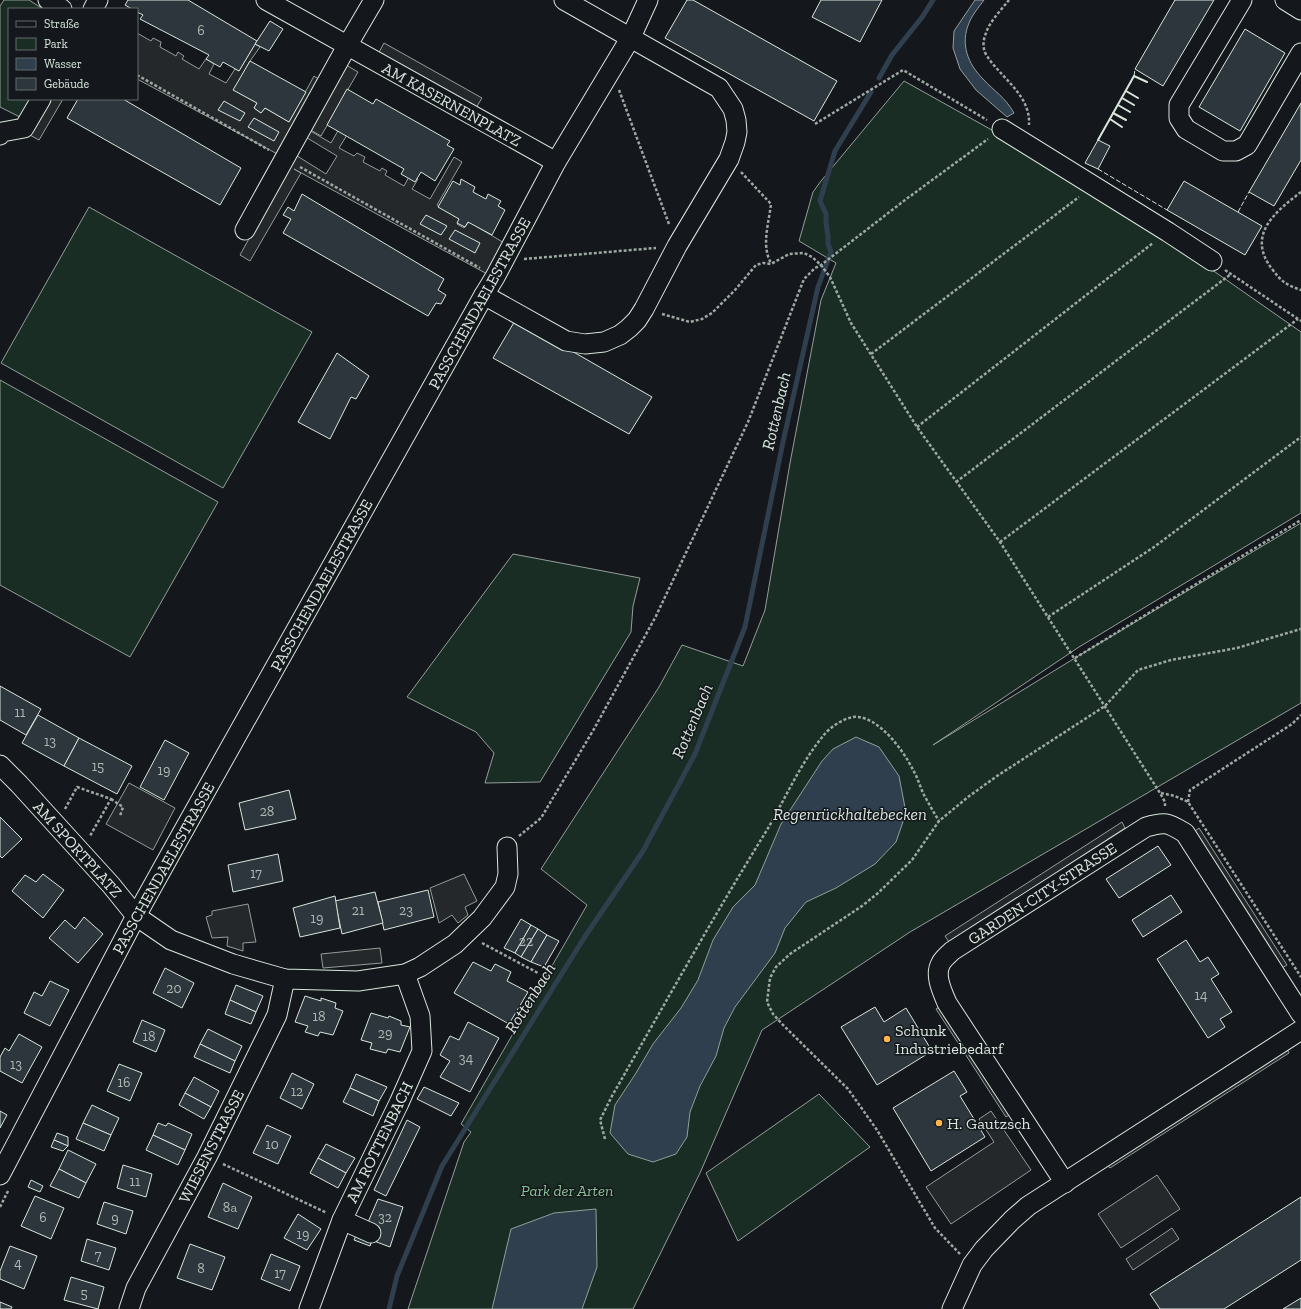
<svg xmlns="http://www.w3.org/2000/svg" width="1301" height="1309" viewBox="0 0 1301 1309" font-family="'Zilla Slab',serif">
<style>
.green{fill:#1a2d24;stroke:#939e99}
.parking{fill:#24282b;stroke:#939e99;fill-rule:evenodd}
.water{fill:#2f3f4d;stroke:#939e99}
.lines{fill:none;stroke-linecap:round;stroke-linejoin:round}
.stream{stroke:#2f3f4d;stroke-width:5}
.building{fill:#2c363c;stroke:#d8e6dc}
.minor-casing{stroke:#d8e6dc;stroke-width:21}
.path{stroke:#9da8a2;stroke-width:2.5;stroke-dasharray:3 2;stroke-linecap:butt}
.minor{stroke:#14181c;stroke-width:19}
.fence{stroke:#d8e6dc;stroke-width:1;stroke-dasharray:5 2;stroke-linecap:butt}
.wall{stroke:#d8e6dc;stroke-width:2}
.poi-dot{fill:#ffb74d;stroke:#14181c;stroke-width:1.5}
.labels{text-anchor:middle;stroke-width:3;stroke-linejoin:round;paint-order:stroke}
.number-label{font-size:14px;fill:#adbab4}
.street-label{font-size:16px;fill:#d8e6dc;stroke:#14181c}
.poi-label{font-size:16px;fill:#d8e6dc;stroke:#14181c;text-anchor:start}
.park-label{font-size:16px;font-style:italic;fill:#8ac095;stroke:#14181c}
.water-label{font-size:17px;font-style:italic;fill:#d8e6dc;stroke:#14181c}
</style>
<rect width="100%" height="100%" fill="#14181c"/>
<g class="green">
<path d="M4,0H29L43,9H9V99H31L20,117L0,107V6Z"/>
<path d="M904,81L999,134L1175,244L1301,332V513L1079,647L933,745L1075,658L1301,523V703L910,932L762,1030L700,1173L633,1309H408L464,1142L471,1132L461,1124L587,905L541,869L659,687L682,645L743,666L765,610L790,463L821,300L836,263L799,241L813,192L821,181Z"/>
<path d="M89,207L312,332L223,488L1,363Z"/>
<path d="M0,380L218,502L130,657L0,585Z"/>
<path d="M513,554L640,578L633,606L631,632L540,782L485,783L494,753L476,732L407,697Z"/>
<path d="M819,1094L870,1147L738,1241L706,1173Z"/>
</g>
<g class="parking">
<path d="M137,33L151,41L153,38L161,42L160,47L176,56L178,52L184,56L182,59L199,69L206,59L214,64L209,74L226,83L235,69L239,71L255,44L260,47L250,61L234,90L257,103L254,108L261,113L265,108L289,122L314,76L320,80L302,126L331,143L340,127L347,135L339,148L354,156L357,153L365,157L363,162L380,171L382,168L387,171L385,175L404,186L410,175L418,179L412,189L430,199L454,157L462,162L437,205L460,219L457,224L464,228L469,222L506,244L489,275L294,169L301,173L250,261L240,255L289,166L283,157L137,79ZM299,133L337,156L326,174L294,154Z"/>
<path d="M384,43L482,98L474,111L377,56Z"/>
<path d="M346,65L358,72L321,136L309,129Z"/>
<path d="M48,99H63L39,140L28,134Z"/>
<path d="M129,783L175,808L153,850L106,824Z"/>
<path d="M1122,822L1125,828L949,942L945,936Z"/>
<path d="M1199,828L1287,965L1282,968L1194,832Z"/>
<path d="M464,874L477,901L465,907L468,915L458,923L452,915L439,923L430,888Z"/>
<path d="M248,904L256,942L243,943V951L227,946L228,937L212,938L206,917L212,915V911Z"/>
<path d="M380,948L382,963L323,968L321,954Z"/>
<path d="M942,1005L1012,1113L1006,1117L936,1009Z"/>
<path d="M1286,1047L1289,1053L1110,1168L1106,1163Z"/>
<path d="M991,1111L1031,1170L951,1224L926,1187L994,1142L979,1119Z"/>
<path d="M1157,1175L1180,1209L1121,1248L1098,1214Z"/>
<path d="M1172,1228L1179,1239L1133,1270L1126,1259Z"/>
</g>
<g class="water">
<path d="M975,0H984C979,7 972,15 969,23C960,44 968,64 983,79C995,92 1005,97 1014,113L1007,117L976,90L960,69L953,48L954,31Z"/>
<path d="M856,737L879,747L899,776L906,813L896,842L875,864L836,888L806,902L785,928L775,953L735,1007L724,1028L716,1056L700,1086L690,1112L687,1137L676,1154L653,1162L628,1154L610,1133L615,1105L636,1073L653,1044L681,1008L698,980L713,940L733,907L755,885L781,824L822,761L833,749Z"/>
<path d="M596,1209L597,1267L582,1309H492L511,1229L554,1213Z"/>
</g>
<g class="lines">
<g class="stream">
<path d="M879,78L892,55L923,16L933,0"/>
<path d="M389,1309L397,1276L442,1166L584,938L643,851L695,754L745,627L783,442L818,287L831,252L828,244V236L826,223V214L820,201L835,151L871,92"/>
</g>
</g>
<g class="building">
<path d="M128,0H188L257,41L239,71L223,62L220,67L206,59L209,55L140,19L143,15L137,12V9H132L125,5Z"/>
<path d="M687,0H693L837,81L814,121L665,38Z"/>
<path d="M821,0H882L860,42L812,17Z"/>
<path d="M1175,0H1214L1163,86L1135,69Z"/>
<path d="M270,21L283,29L269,51L255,44Z"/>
<path d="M1245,29L1285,53L1240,131L1199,107Z"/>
<path d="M250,61L306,92L289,122L265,108L261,113L254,108L257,103L233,90Z"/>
<path d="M347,89L373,104L376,99L450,141L447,145L454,149L435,181L421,172L415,182L401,174L404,169L327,125Z"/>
<path d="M78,99H123L241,168L220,205L67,118Z"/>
<path d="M224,101L245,113L240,121L218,110Z"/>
<path d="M1301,103V160L1274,206L1249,192Z"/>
<path d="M254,118L279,132L274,141L248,127Z"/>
<path d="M1098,140L1110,146L1098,169L1085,163Z"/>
<path d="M461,179L475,187L473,192L486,199L488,194L501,201L498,206L505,210L492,235L468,222L465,227L457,223L459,219L438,207L453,181L460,185Z"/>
<path d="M1184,181L1262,226L1245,255L1167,210Z"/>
<path d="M302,194L444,279L438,290L446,295L441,304L436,303L428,316L283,233L291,219L283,215L288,207L294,211Z"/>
<path d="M426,215L447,226L441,235L420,224Z"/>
<path d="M455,230L480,243L475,253L449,239Z"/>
<path d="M516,319L652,397L629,434L493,358Z"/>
<path d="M337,353L369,376L356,399L351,397L330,439L298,422Z"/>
<path d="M0,686L41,709L26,735L0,720Z"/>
<path d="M38,715L79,738L64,766L22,743Z"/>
<path d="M79,738L132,766L117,794L64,766Z"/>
<path d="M165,740L189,753L164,800L140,787Z"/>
<path d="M289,790L296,819L245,830L239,803Z"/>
<path d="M0,817L22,839L2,858L0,856Z"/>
<path d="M1158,846L1171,865L1119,898L1106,879Z"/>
<path d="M278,854L283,881L233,892L228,865Z"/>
<path d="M43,874L64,890L43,918L12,891L25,875L36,882Z"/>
<path d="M428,890L434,917L384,930L378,902Z"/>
<path d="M375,892L383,923L342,934L335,901Z"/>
<path d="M1171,895L1182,912L1143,937L1132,920Z"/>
<path d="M335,896L340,928L300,937L293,908Z"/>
<path d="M84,917L103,934L78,963L49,938L65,920L75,929Z"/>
<path d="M521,919L531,925L515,953L504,948Z"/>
<path d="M531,925L538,929L521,957L515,953Z"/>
<path d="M538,929L547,935L531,962L521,957Z"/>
<path d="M547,935L559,941L544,967L531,962Z"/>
<path d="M1186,940L1200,962L1208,957L1219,974L1211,979L1232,1012L1220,1019L1225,1027L1208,1038L1157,959Z"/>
<path d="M473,962L491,971L495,964L511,972L507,981L528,992L509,1024L454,993Z"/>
<path d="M165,968L194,983L182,1008L153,993Z"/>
<path d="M50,981L69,990L50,1026L24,1013L34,992L42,996Z"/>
<path d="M236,985L263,996L256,1012L230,1000Z"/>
<path d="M305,996L321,1001V998L336,1003L335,1008L343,1011L333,1035L320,1032L318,1036L305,1032L308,1026L295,1022Z"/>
<path d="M230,1000L256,1012L251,1024L225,1014Z"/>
<path d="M875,1007L884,1022L906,1008L932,1051L877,1085L841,1027Z"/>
<path d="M371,1013L388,1018L389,1016L401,1021V1025L410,1027L400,1052L388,1049L386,1053L370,1049L372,1043L361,1040Z"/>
<path d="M142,1020L165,1030L156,1052L133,1042Z"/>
<path d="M468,1022L499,1038L470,1092L440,1077L450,1061L440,1055L450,1036L459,1040Z"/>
<path d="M208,1029L242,1046L235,1061L200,1044Z"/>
<path d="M19,1034L42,1047L22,1083L0,1071V1057L5,1048L9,1051Z"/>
<path d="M200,1044L235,1061L230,1073L194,1057Z"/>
<path d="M119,1064L142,1073L130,1101L107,1091Z"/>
<path d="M954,1071L967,1092L960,1096L985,1137L931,1171L893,1108Z"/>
<path d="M292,1073L314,1084L302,1109L280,1098Z"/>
<path d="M356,1074L387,1087L379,1101L350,1088Z"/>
<path d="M194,1077L219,1091L211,1107L185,1093Z"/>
<path d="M424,1087L459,1103L451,1116L417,1099Z"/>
<path d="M350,1088L379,1101L373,1116L343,1102Z"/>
<path d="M185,1093L211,1107L204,1119L179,1105Z"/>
<path d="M92,1105L119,1118L111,1135L83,1123Z"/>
<path d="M0,1111L7,1115L0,1128Z"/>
<path d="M407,1120L420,1127L386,1196L374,1190Z"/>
<path d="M83,1123L111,1135L104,1151L76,1139Z"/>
<path d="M158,1123L166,1126L168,1123L192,1134L185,1150L153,1135Z"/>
<path d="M267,1125L291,1136L278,1164L253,1153Z"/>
<path d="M57,1133L68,1137V1146L54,1140Z"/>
<path d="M153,1135L185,1150L178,1165L146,1150Z"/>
<path d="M54,1140L68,1146L63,1151L51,1147Z"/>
<path d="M326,1144L355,1158L346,1173L318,1158Z"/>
<path d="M68,1150L96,1164L86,1183L59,1169Z"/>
<path d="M318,1158L346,1173L338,1188L310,1173Z"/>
<path d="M123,1165L152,1174L146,1197L117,1188Z"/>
<path d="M59,1169L86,1183L79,1198L50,1186Z"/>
<path d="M31,1180L43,1186L40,1192L28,1187Z"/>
<path d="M223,1183L252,1197L238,1229L208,1217Z"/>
<path d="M35,1196L64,1208L51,1239L21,1226Z"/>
<path d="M1301,1197V1260L1224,1309H1160L1150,1294Z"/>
<path d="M378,1199L403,1207L390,1247L374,1241L366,1227Z"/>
<path d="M104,1202L133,1211L126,1234L97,1224Z"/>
<path d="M298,1214L321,1229L307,1250L284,1238Z"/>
<path d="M358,1231L373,1237L370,1246L354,1240Z"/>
<path d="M87,1239L116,1248L109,1270L81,1261Z"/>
<path d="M190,1244L225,1257L212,1290L177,1278Z"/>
<path d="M10,1246L37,1256L24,1289L0,1279V1271Z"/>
<path d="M271,1254L300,1266L290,1291L261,1279Z"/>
<path d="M71,1277L104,1287L98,1309L64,1300Z"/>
<path d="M1301,1298V1309H1283Z"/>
<path d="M0,1302L12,1307L11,1309H0Z"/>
</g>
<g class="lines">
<defs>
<g id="minor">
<path d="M48,0L62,9"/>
<path d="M266,0L556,162"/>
<path d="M1242,0L1179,105V118L1186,129L1223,151H1236L1247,145L1301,53"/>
<path d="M1285,0L1301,10"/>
<path d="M93,9L98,0"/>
<path d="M1002,129L1168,232L1212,261"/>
<path d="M0,135L2,132L24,128L41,99"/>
<path d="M245,230L347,46L374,0"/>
<path d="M484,295L566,341L585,344L604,342L620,335L629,328L637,320L644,309L677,246L729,159L735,142L737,132L736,120L733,109L719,88L564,0"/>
<path d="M0,765L19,784L111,885L136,916L171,940L233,964L285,979L358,981L405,974L420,967L455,944L482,918L505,887L508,874L507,847"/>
<path d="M0,1175L136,916L176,844L484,295L495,277L556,162L631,37L648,0"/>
<path d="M1065,1183L947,1003C942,991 934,975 941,963C943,959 948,955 952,951L1146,827C1166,821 1168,823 1185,833L1301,1014"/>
<path d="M342,1220L371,1233"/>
<path d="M129,1309L136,1288L207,1157L277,1015L285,979"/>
<path d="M309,1309L342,1220L399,1103L422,1051L420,1016L405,974"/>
<path d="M952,1309L972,1265L984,1249L1012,1220L1028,1206L1301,1030"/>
</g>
</defs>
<use href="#minor" class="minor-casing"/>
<g class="path">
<path d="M1009,0C1001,10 990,21 986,33C983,40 982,49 987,56C1001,78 1031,95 1029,125"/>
<path d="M137,38H138"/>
<path d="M137,75L269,150"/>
<path d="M619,90L669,224"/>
<path d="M815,124L903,70L987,120"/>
<path d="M300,167L480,268"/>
<path d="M741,172L771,204C769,222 761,246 771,263"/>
<path d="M1301,192C1275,212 1246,235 1272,269C1281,281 1286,285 1301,290"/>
<path d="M524,259L656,248"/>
<path d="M1225,270L1301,321"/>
<path d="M662,314L690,322L702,319L712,313L735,290L756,265L763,263L771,264L789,254L804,253L812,257L821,265L830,277L851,323L917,427L1000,542L1160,793L1165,802V806"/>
<path d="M871,354L1079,197"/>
<path d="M917,427L1153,243"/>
<path d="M956,482L1231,274"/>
<path d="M1000,542L1298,319"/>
<path d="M1048,617L1154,547L1301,437"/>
<path d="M1075,658L1301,520"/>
<path d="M1161,793L1175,796L1188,802L1301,977"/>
<path d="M111,799L123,807L120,816"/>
<path d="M1188,802L1190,790L1292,724L1301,715"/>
<path d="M65,809L77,787L111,799L90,836"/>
<path d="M519,836L541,818L594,729L656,616L748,422L804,279L815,268L821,265L905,200L988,139"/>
<path d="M482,943L538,973"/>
<path d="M605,1139L600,1120L612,1096C663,1007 713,917 767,830C785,799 800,764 823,736C829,728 842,719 853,717C877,714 904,751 913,770C918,778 920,787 924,795C929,804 934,813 939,821"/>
<path d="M223,1164L327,1213"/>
<path d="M0,1207L8,1191"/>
<path d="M960,1254L935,1228L877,1130L848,1089L783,1025L773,1014L767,1002L770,978L776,967L790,954L862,906L878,893L912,860L939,821L968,797L997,776L1105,706L1138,670L1171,660L1237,648L1301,629"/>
</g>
<use href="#minor" class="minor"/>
<g class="fence">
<path d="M1134,76L1135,69"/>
<path d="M1098,169L1167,210"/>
<path d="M1238,212L1249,192"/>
</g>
<g class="wall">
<path d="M1126,91L1138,98"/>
<path d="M1122,98L1134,105"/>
<path d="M1118,105L1130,112"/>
<path d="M1113,113L1126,120"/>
<path d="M1110,119L1122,127"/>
<path d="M1098,140L1134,76L1147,82"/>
</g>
</g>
<g class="poi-dot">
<circle cx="887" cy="1039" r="4"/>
<circle cx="939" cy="1123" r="4"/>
</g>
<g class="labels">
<g class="number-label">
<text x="201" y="35">6</text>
<text x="20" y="717">11</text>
<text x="50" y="746">13</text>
<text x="98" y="771">15</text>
<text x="164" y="775">19</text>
<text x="267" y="816">28</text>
<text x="256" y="878">17</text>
<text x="358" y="915">21</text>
<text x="406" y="915">23</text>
<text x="317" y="923">19</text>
<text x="526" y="946">22</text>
<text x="174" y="993">20</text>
<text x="1201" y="1000">14</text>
<text x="319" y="1021">18</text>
<text x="385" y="1038">29</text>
<text x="149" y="1041">18</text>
<text x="466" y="1063">34</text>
<text x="16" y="1069">13</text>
<text x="124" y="1087">16</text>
<text x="297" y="1096">12</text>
<text x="272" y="1149">10</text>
<text x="135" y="1186">11</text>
<text x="230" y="1212">8a</text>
<text x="43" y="1222">6</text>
<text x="385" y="1222">32</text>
<text x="115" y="1223">9</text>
<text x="303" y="1239">19</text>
<text x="98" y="1260">7</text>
<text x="18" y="1268">4</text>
<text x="201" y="1273">8</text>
<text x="280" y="1278">17</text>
<text x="84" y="1298">5</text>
</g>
<g class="street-label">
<text transform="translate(452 104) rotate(29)" y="6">AM KASERNENPLATZ</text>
<text transform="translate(479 303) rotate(-61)" y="6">PASSCHENDAELESTRASSE</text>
<text transform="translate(321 585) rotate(-61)" y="6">PASSCHENDAELESTRASSE</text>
<text transform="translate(78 849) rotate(48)" y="6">AM SPORTPLATZ</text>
<text transform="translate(163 868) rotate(-61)" y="6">PASSCHENDAELESTRASSE</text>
<text transform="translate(1042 893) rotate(-33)" y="6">GARDEN-CITY-STRASSE</text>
<text transform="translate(379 1142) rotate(-64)" y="6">AM ROTTENBACH</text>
<text transform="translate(211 1146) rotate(-63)" y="6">WIESENSTRASSE</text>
</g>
<g class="poi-label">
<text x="895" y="1036">Schunk<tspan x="895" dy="18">Industriebedarf</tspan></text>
<text x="947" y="1129">H. Gautzsch</text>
</g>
<g class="park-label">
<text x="567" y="1196">Park der Arten</text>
</g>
<g class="water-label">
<text transform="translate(776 411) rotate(-77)" y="6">Rottenbach</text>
<text transform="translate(692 721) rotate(-67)" y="6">Rottenbach</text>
<text x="850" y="820">Regenrückhaltebecken</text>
<text transform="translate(530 998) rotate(-58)" y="6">Rottenbach</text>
</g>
</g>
<rect x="8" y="8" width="130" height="92" fill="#14181c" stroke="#626a69"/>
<rect x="16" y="21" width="20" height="6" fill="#14181c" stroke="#626a69"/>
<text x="44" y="28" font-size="12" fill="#d8e6dc">Straße</text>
<rect x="16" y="38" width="20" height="12" fill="#1a2d24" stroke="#626a69"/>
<text x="44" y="48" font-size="12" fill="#d8e6dc">Park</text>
<rect x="16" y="58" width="20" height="12" fill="#2f3f4d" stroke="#626a69"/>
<text x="44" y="68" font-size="12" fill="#d8e6dc">Wasser</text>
<rect x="16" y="78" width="20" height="12" fill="#2c363c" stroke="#626a69"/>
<text x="44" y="88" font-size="12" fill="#d8e6dc">Gebäude</text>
</svg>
